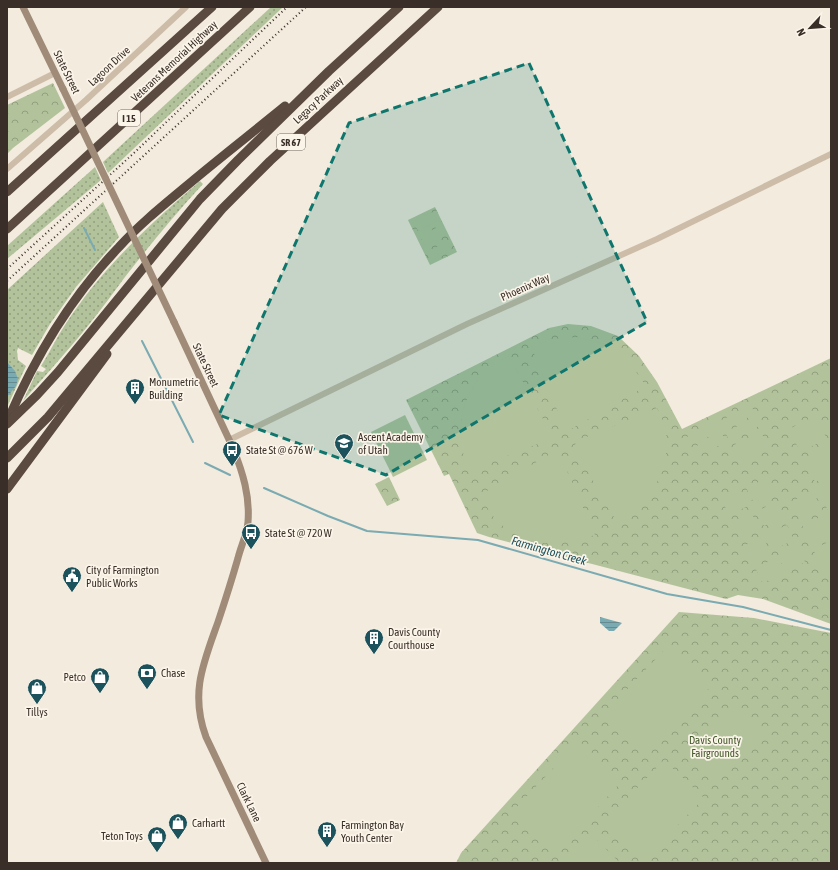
<svg xmlns="http://www.w3.org/2000/svg" width="838" height="870" viewBox="0 0 838 870" font-family="'Asap Condensed',sans-serif">
<style>
.grass{fill:url(#grass-dots)}
.forest{fill:url(#forest-crowns)}
.garden{fill:#b2c39c}
.water{fill:url(#water-rules)}
.lines{fill:none;stroke-linecap:round;stroke-linejoin:round}
.stream{stroke:#7aaab2;stroke-width:2}
.tertiary{stroke:#ccbca8;stroke-width:6}
.secondary{stroke:#a08b79;stroke-width:7}
.motorway{stroke:#5a4a3f;stroke-width:9}
.rail{stroke:#392f28;stroke-width:2;stroke-dasharray:1 3;stroke-linecap:butt}
.secondary-bridge{stroke:#a08b79;stroke-width:7}
.marked{fill:#0f766e;fill-opacity:0.2;stroke:#0f766e;stroke-width:3;stroke-dasharray:8 5;stroke-linejoin:round}
.labels{text-anchor:middle;stroke-width:3.5;stroke-linejoin:round;paint-order:stroke}
.shield{fill:#fbf4e9;stroke:#736a62;stroke-width:1}
.shield-label{font-size:10px;font-weight:bold;fill:#392f28}
.street-label{font-size:11px;fill:#392f28;stroke:#fbf4e9}
.poi-label{font-size:11px;fill:#392f28;stroke:#fbf4e9;text-anchor:start}
.park-label{font-size:11px;fill:#43582b;stroke:#fbf4e9}
.water-label{font-size:12px;font-style:italic;fill:#1c525c;stroke:#fbf4e9}
</style>
<defs>
<pattern id="grass-dots" width="8" height="8" patternUnits="userSpaceOnUse"><rect width="8" height="8" fill="#b2c39c"/><path d="M2 2h.1M6 6h.1" fill="none" stroke="#929f7f" stroke-width="1.8" stroke-linecap="round"/></pattern>
<pattern id="forest-crowns" width="20" height="18" patternUnits="userSpaceOnUse"><rect width="20" height="18" fill="#b2c39c"/><path d="M2 6a3 3 0 1 1 6 0M12 15a3 3 0 1 1 6 0" fill="none" stroke="#929f7f"/></pattern>
<pattern id="water-rules" width="6" height="5" patternUnits="userSpaceOnUse"><rect width="6" height="5" fill="#7aaab2"/><path d="M0 2.5h6" fill="none" stroke="#658b91"/></pattern>
</defs>
<rect width="100%" height="100%" fill="#f3ebdd"/>
<g class="grass">
<path d="M271,7H283L108,173L103,162Z"/>
<path d="M95,167L101,180L7,259V246Z"/>
<path d="M200,181L203,184C169,221 137,260 108,300C82,335 52,368 23,401L37,371L43,372L46,369L41,366C50,352 56,338 65,325C102,268 149,225 200,181Z"/>
<path d="M103,202L119,237L76,287L50,324L32,355L18,348L17,351L18,360L26,366L7,407V290Z"/>
</g>
<g class="forest">
<path d="M53,83L65,108L13,148L7,154V105Z"/>
<path d="M435,207L457,252L430,265L408,220Z"/>
<path d="M568,324L591,326L618,336L639,356L657,382L682,429L831,358V624L763,599L738,595L726,599L489,537L477,533L449,474L444,476L406,400L549,328Z"/>
<path d="M389,477L400,500L387,506L375,484Z"/>
<path d="M679,612L754,618L831,633V863H456L461,853Z"/>
</g>
<g class="garden">
<path d="M433,212L437,221L418,231L413,221Z"/>
<path d="M440,226L445,236L425,245L420,236Z"/>
<path d="M447,242L452,251L432,261L428,251Z"/>
<path d="M577,337L605,344L628,360L646,386L571,429L564,427L531,346L552,339Z"/>
<path d="M509,356L551,434L548,440L468,471C455,432 458,395 491,367C496,363 503,359 509,356Z"/>
<path d="M751,405L755,414L724,429L720,421Z"/>
<path d="M657,408C660,415 664,422 665,428C671,452 661,479 648,498C640,509 628,516 618,524L574,447L577,441Z"/>
<path d="M405,415L427,460L393,477L371,432Z"/>
<path d="M815,416L827,439L800,452L789,429Z"/>
<path d="M757,417L761,425L729,440L725,432Z"/>
<path d="M716,422L720,431L689,446L685,438Z"/>
<path d="M761,432L769,449L743,462L734,445Z"/>
<path d="M722,434L726,442L695,457L690,449Z"/>
<path d="M830,447L831,474L815,482L804,460Z"/>
<path d="M554,452L560,455L595,535C557,548 521,548 493,516C488,510 484,502 480,495Z"/>
<path d="M765,479L772,494L754,503L746,488Z"/>
<path d="M831,484V512L829,513L818,490Z"/>
<path d="M741,491L748,506L729,515L722,500Z"/>
<path d="M813,491L822,510L800,520L790,502Z"/>
<path d="M776,502L783,517L764,526L757,511Z"/>
<path d="M752,514L759,529L740,538L733,523Z"/>
<path d="M825,515L831,528V534L811,544L802,525Z"/>
<path d="M787,525L794,540L775,549L768,534Z"/>
<path d="M763,536L770,552L751,561L744,546Z"/>
<path d="M831,541V564L822,568L813,549Z"/>
<path d="M798,547L805,562L786,572L779,557Z"/>
<path d="M774,559L781,574L763,583L755,568Z"/>
<path d="M668,646L711,686L645,756L602,716Z"/>
<path d="M731,705L762,733L717,781L687,753Z"/>
<path d="M579,741L622,781L556,852L513,811Z"/>
<path d="M664,760L704,798L642,861L603,824Z"/>
<path d="M592,835L620,863H569L567,861Z"/>
</g>
<g class="water">
<path d="M7,362L15,371L18,379L16,386L7,397Z"/>
<path d="M600,617L622,623L614,631H609L600,623Z"/>
</g>
<g class="lines">
<g class="stream">
<path d="M84,228L95,250"/>
<path d="M142,341L193,442"/>
<path d="M205,463L230,475"/>
<path d="M264,488L328,516L367,531L478,540L667,594L743,607L831,630"/>
</g>
<g class="tertiary">
<path d="M7,97L55,73"/>
<path d="M7,169L86,100L186,7"/>
<path d="M229,440L467,324L657,239L831,154"/>
</g>
<g class="secondary">
<path d="M23,7L63,89"/>
<path d="M174,322L233,448C243,473 250,496 248,522C247,534 241,546 238,558C232,579 225,601 218,622C203,664 190,693 206,737L266,863"/>
</g>
<g class="motorway">
<path d="M7,192L212,7"/>
<path d="M7,229L250,7"/>
<path d="M8,420C35,357 71,297 119,247C139,225 161,207 184,188C217,160 252,133 285,106"/>
<path d="M7,424L37,395L58,372L200,199L238,160L329,71L399,7"/>
<path d="M7,458L48,417L222,209L270,161L438,7"/>
<path d="M7,489L107,354"/>
</g>
<g class="rail">
<path d="M7,269L135,152L287,7"/>
<path d="M7,281L306,7"/>
</g>
<path class="secondary-bridge" d="M63,89L174,322"/>
</g>
<path class="marked" d="M529,63L647,322L386,475L219,415L349,123Z"/>
<defs>
<symbol id="building-pin" viewBox="-11 -11 22 30"><path d="M0 17L-7.5 6A9.5 9.5 0 1 1 7.5 6Z" fill="#1c525c" stroke="#fbf4e9"/><path d="M-4-6H4V6H1V3H-1V6H-4ZM-2.5-4.3h1.7v1.8h-1.7ZM.8-4.3h1.7v1.8H.8ZM-2.5-1h1.7V.8h-1.7ZM.8-1h1.7V.8H.8Z" fill="#fff"/></symbol>
<symbol id="school-pin" viewBox="-11 -11 22 30"><path d="M0 17L-7.5 6A9.5 9.5 0 1 1 7.5 6Z" fill="#1c525c" stroke="#fbf4e9"/><path d="M0-5L7-2L0 1L-7-2ZM-4 1L0 2.5L4 1V4Q0 6-4 4Z" fill="#fff"/></symbol>
<symbol id="bus-pin" viewBox="-11 -11 22 30"><path d="M0 17L-7.5 6A9.5 9.5 0 1 1 7.5 6Z" fill="#1c525c" stroke="#fbf4e9"/><path d="M-5-6H5V4H4V6H2V4H-2V6H-4V4H-5ZM-3.5-4V0h7V-4ZM-3.5 1.2v1.5H-2V1.2ZM2 1.2v1.5H3.5V1.2Z" fill="#fff"/></symbol>
<symbol id="civic-pin" viewBox="-11 -11 22 30"><path d="M0 17L-7.5 6A9.5 9.5 0 1 1 7.5 6Z" fill="#1c525c" stroke="#fbf4e9"/><path d="M-.6-6.5H3V-4.5H.6V-3L4-1V1h2V6H-6V1h2V-1L-.6-3ZM-1.2 2.5V6h2.4V2.5Z" fill="#fff"/></symbol>
<symbol id="bank-pin" viewBox="-11 -11 22 30"><path d="M0 17L-7.5 6A9.5 9.5 0 1 1 7.5 6Z" fill="#1c525c" stroke="#fbf4e9"/><path d="M-6-4H6V4H-6ZM0-2.3a2.3 2.3 0 1 0 0 4.6a2.3 2.3 0 1 0 0-4.6Z" fill="#fff"/></symbol>
<symbol id="shop-pin" viewBox="-11 -11 22 30"><path d="M0 17L-7.5 6A9.5 9.5 0 1 1 7.5 6Z" fill="#1c525c" stroke="#fbf4e9"/><path d="M-5-2.5h2.3a2.7 3.5 0 0 1 5.4 0H5L5.5 6h-11ZM-1.5-2.5h3a1.5 2.3 0 0 0-3 0Z" fill="#fff"/></symbol>
</defs>
<g fill-rule="evenodd">
<use href="#building-pin" x="124" y="377" width="22" height="30"/>
<use href="#school-pin" x="333" y="432" width="22" height="30"/>
<use href="#bus-pin" x="221" y="439" width="22" height="30"/>
<use href="#bus-pin" x="240" y="522" width="22" height="30"/>
<use href="#civic-pin" x="61" y="565" width="22" height="30"/>
<use href="#building-pin" x="363" y="627" width="22" height="30"/>
<use href="#bank-pin" x="136" y="662" width="22" height="30"/>
<use href="#shop-pin" x="89" y="666" width="22" height="30"/>
<use href="#shop-pin" x="26" y="677" width="22" height="30"/>
<use href="#shop-pin" x="167" y="812" width="22" height="30"/>
<use href="#building-pin" x="316" y="820" width="22" height="30"/>
<use href="#shop-pin" x="146" y="825" width="22" height="30"/>
</g>
<g class="labels">
<g class="shield">
<rect x="118" y="110" width="22" height="16" rx="3"/>
<rect x="277" y="134" width="28" height="16" rx="3"/>
</g>
<g class="shield-label">
<text x="129" y="122">I 15</text>
<text x="291" y="146">SR 67</text>
</g>
<g class="street-label">
<text transform="translate(174 61) rotate(-43)" y="4">Veterans Memorial Highway</text>
<text transform="translate(109 66) rotate(-43)" y="4">Lagoon Drive</text>
<text transform="translate(67 72) rotate(64)" y="4">State Street</text>
<text transform="translate(318 100) rotate(-43)" y="4">Legacy Parkway</text>
<text transform="translate(525 287) rotate(-24)" y="4">Phoenix Way</text>
<text transform="translate(206 365) rotate(65)" y="4">State Street</text>
<text transform="translate(249 802) rotate(64)" y="4">Clark Lane</text>
</g>
<g class="poi-label">
<text x="149" y="386">Monumetric<tspan x="149" dy="13">Building</tspan></text>
<text x="358" y="441">Ascent Academy<tspan x="358" dy="13">of Utah</tspan></text>
<text x="246" y="454">State St @ 676 W</text>
<text x="265" y="537">State St @ 720 W</text>
<text x="86" y="574">City of Farmington<tspan x="86" dy="13">Public Works</tspan></text>
<text x="388" y="636">Davis County<tspan x="388" dy="13">Courthouse</tspan></text>
<text x="161" y="677">Chase</text>
<text x="86" y="681" text-anchor="end">Petco</text>
<text x="37" y="716" text-anchor="middle">Tillys</text>
<text x="192" y="827">Carhartt</text>
<text x="341" y="829">Farmington Bay<tspan x="341" dy="13">Youth Center</tspan></text>
<text x="143" y="840" text-anchor="end">Teton Toys</text>
</g>
<g class="park-label">
<text x="715" y="744">Davis County<tspan x="715" dy="13">Fairgrounds</tspan></text>
</g>
<g class="water-label">
<text transform="translate(549 551) rotate(16)" y="4">Farmington Creek</text>
</g>
</g>
<rect width="838" height="870" fill="none" stroke="#392f28" stroke-width="16"/>
<g transform="translate(810 28) rotate(244)" stroke="#fbf4e9" stroke-width="3" paint-order="stroke">
<path d="M0-3L7 15L0 10L-7 15Z" fill="#392f28"/>
<text y="-6" font-size="11" font-weight="bold" text-anchor="middle" fill="#392f28">N</text>
</g>
</svg>
